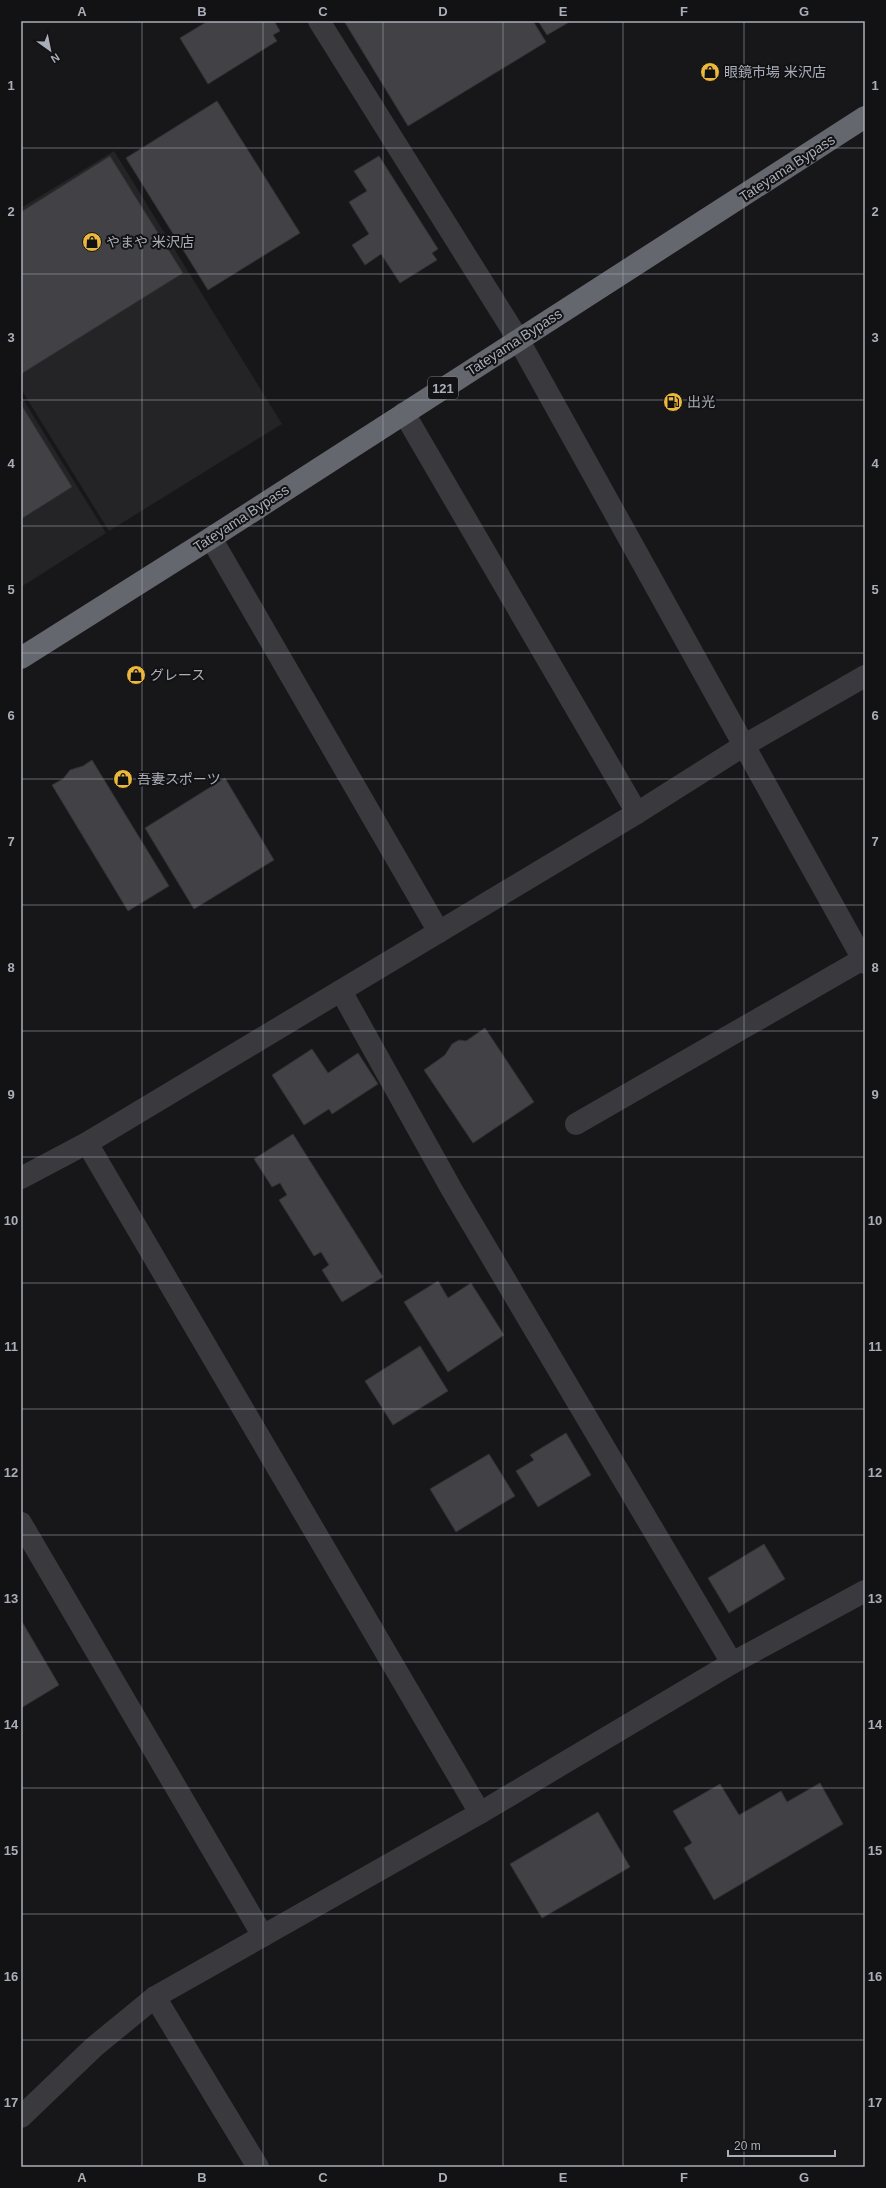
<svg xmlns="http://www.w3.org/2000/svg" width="886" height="2188" viewBox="0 0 886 2188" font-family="Arial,'Noto Sans JP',sans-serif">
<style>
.built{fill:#242326}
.building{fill:#424246;stroke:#323135}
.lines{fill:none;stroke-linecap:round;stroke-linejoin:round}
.minor{stroke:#39393e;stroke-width:22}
.highway{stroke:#65676f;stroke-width:22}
.grid{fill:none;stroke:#aaaeb9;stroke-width:1;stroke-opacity:0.55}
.labels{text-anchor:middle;stroke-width:4;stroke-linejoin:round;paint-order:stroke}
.shield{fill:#121214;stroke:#7c7f88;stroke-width:1}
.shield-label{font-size:13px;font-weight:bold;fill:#aaaeb9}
.poi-label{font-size:14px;fill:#aaaeb9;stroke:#121214;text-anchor:start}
.street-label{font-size:14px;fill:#aaaeb9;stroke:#121214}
.neatline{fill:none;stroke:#aaaeb9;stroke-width:1.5}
.grid-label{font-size:13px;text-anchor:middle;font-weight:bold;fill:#aaaeb9}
</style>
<rect width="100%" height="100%" fill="#171719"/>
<g class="built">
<path d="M114,151L282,424L109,531L21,389V208Z"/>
<path d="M21,396L106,533L21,587Z"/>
</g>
<g class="building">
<path d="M208,21H274L280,31L273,35L277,41L208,84L180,38Z"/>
<path d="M344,21H533L546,42L408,126Z"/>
<path d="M538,21H571L547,35Z"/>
<path d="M217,101L300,233L208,290L126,158Z"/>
<path d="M110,156L183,273L21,374V212Z"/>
<path d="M379,156L438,249L432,253L437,260L400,283L381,254L365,265L352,245L369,234L349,202L367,191L354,171Z"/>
<path d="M22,406L72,487L21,519V407Z"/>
<path d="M92,760L169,886L128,911L52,785L63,779L70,770L83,766Z"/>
<path d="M225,778L274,860L194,909L145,828Z"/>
<path d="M485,1028L534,1102L473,1143L424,1070L445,1055L452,1044L459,1040L466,1041Z"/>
<path d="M312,1049L328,1073L358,1053L378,1084L332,1114L329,1109L304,1125L272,1075Z"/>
<path d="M293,1134L383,1277L342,1302L322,1270L329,1265L321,1252L314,1256L279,1200L287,1195L280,1183L272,1187L254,1159Z"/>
<path d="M438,1281L448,1298L471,1283L504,1335L448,1372L404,1302Z"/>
<path d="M420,1346L448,1391L393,1425L365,1381Z"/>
<path d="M566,1433L591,1475L538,1507L516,1471L534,1460L530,1455Z"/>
<path d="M489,1454L515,1496L456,1532L430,1489Z"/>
<path d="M764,1544L785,1579L729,1613L708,1578Z"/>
<path d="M21,1620L59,1685L21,1708Z"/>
<path d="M820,1783L843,1824L714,1900L684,1848L692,1843L673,1811L720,1784L739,1815L781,1791L787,1802Z"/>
<path d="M598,1812L630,1867L542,1918L510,1864Z"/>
</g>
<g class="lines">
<g class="minor">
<path d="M319,21L518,339L865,963"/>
<path d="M404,413L637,813"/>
<path d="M211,538L439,932"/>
<path d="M341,991L452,1190L732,1663"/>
<path d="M576,1124L863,959"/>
<path d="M87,1143L480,1813"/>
<path d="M21,1178L87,1143L637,813L743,746L865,676"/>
<path d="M21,1523L263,1936"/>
<path d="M155,1997L258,2167"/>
<path d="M21,2117L94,2047L155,1997L480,1813L732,1663L865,1591"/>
</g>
<path class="highway" d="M21,658L211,538L865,117"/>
</g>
<path class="grid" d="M142,21V2167M263,21V2167M383,21V2167M503,21V2167M623,21V2167M744,21V2167M21,148H865M21,274H865M21,400H865M21,526H865M21,653H865M21,779H865M21,905H865M21,1031H865M21,1157H865M21,1283H865M21,1409H865M21,1535H865M21,1662H865M21,1788H865M21,1914H865M21,2040H865"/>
<defs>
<symbol id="shop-disc" viewBox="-11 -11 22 22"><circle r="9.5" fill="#ebb73e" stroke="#121214"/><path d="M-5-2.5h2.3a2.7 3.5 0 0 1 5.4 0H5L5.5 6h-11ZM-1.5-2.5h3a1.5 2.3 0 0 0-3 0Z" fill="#111"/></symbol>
<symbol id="fuel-disc" viewBox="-11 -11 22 22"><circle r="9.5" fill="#ebb73e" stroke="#121214"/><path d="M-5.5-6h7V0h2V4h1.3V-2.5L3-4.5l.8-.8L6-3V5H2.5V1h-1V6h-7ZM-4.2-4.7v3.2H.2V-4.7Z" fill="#111"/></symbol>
</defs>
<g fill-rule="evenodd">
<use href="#shop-disc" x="699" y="61" width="22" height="22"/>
<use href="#shop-disc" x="81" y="231" width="22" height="22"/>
<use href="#fuel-disc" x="662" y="391" width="22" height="22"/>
<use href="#shop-disc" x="125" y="664" width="22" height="22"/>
<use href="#shop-disc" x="112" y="768" width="22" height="22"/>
</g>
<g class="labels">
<rect class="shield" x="428" y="377" width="30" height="22" rx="3"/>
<g class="shield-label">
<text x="443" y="393">121</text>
</g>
<g class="poi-label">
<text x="724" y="77">眼鏡市場 米沢店</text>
<text x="106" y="247">やまや 米沢店</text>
<text x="687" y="407">出光</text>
<text x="150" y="680">グレース</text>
<text x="137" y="784">吾妻スポーツ</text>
</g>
<g class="street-label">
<text transform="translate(787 168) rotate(-33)" y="5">Tateyama Bypass</text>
<text transform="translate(514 342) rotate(-33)" y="5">Tateyama Bypass</text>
<text transform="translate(241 518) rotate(-33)" y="5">Tateyama Bypass</text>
</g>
</g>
<rect width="886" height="2188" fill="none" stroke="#121214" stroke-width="44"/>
<g transform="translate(50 50) rotate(147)" stroke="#121214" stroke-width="3" paint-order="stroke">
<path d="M0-3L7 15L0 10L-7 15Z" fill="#aaaeb9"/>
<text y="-6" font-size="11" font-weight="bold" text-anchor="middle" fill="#aaaeb9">N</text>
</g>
<path d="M728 2150v6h107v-6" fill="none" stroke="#aaaeb9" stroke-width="2"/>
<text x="734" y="2150" font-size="12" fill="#aaaeb9" stroke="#121214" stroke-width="3" paint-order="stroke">20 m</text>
<rect x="22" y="22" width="842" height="2144" class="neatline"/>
<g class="grid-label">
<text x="82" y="16">A</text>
<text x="202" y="16">B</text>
<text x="323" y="16">C</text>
<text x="443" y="16">D</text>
<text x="563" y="16">E</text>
<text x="684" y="16">F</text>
<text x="804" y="16">G</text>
<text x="11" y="90">1</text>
<text x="875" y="90">1</text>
<text x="11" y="216">2</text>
<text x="875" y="216">2</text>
<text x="11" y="342">3</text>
<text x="875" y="342">3</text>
<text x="11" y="468">4</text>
<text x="875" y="468">4</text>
<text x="11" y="594">5</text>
<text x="875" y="594">5</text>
<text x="11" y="720">6</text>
<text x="875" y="720">6</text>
<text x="11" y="846">7</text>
<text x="875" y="846">7</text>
<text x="11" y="972">8</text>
<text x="875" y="972">8</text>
<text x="11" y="1099">9</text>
<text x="875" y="1099">9</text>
<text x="11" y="1225">10</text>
<text x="875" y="1225">10</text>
<text x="11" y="1351">11</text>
<text x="875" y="1351">11</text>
<text x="11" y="1477">12</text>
<text x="875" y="1477">12</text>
<text x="11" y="1603">13</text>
<text x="875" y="1603">13</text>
<text x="11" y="1729">14</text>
<text x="875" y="1729">14</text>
<text x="11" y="1855">15</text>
<text x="875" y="1855">15</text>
<text x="11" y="1981">16</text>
<text x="875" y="1981">16</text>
<text x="11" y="2107">17</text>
<text x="875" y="2107">17</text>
<text x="82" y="2182">A</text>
<text x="202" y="2182">B</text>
<text x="323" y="2182">C</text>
<text x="443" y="2182">D</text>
<text x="563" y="2182">E</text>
<text x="684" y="2182">F</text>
<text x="804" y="2182">G</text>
</g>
</svg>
